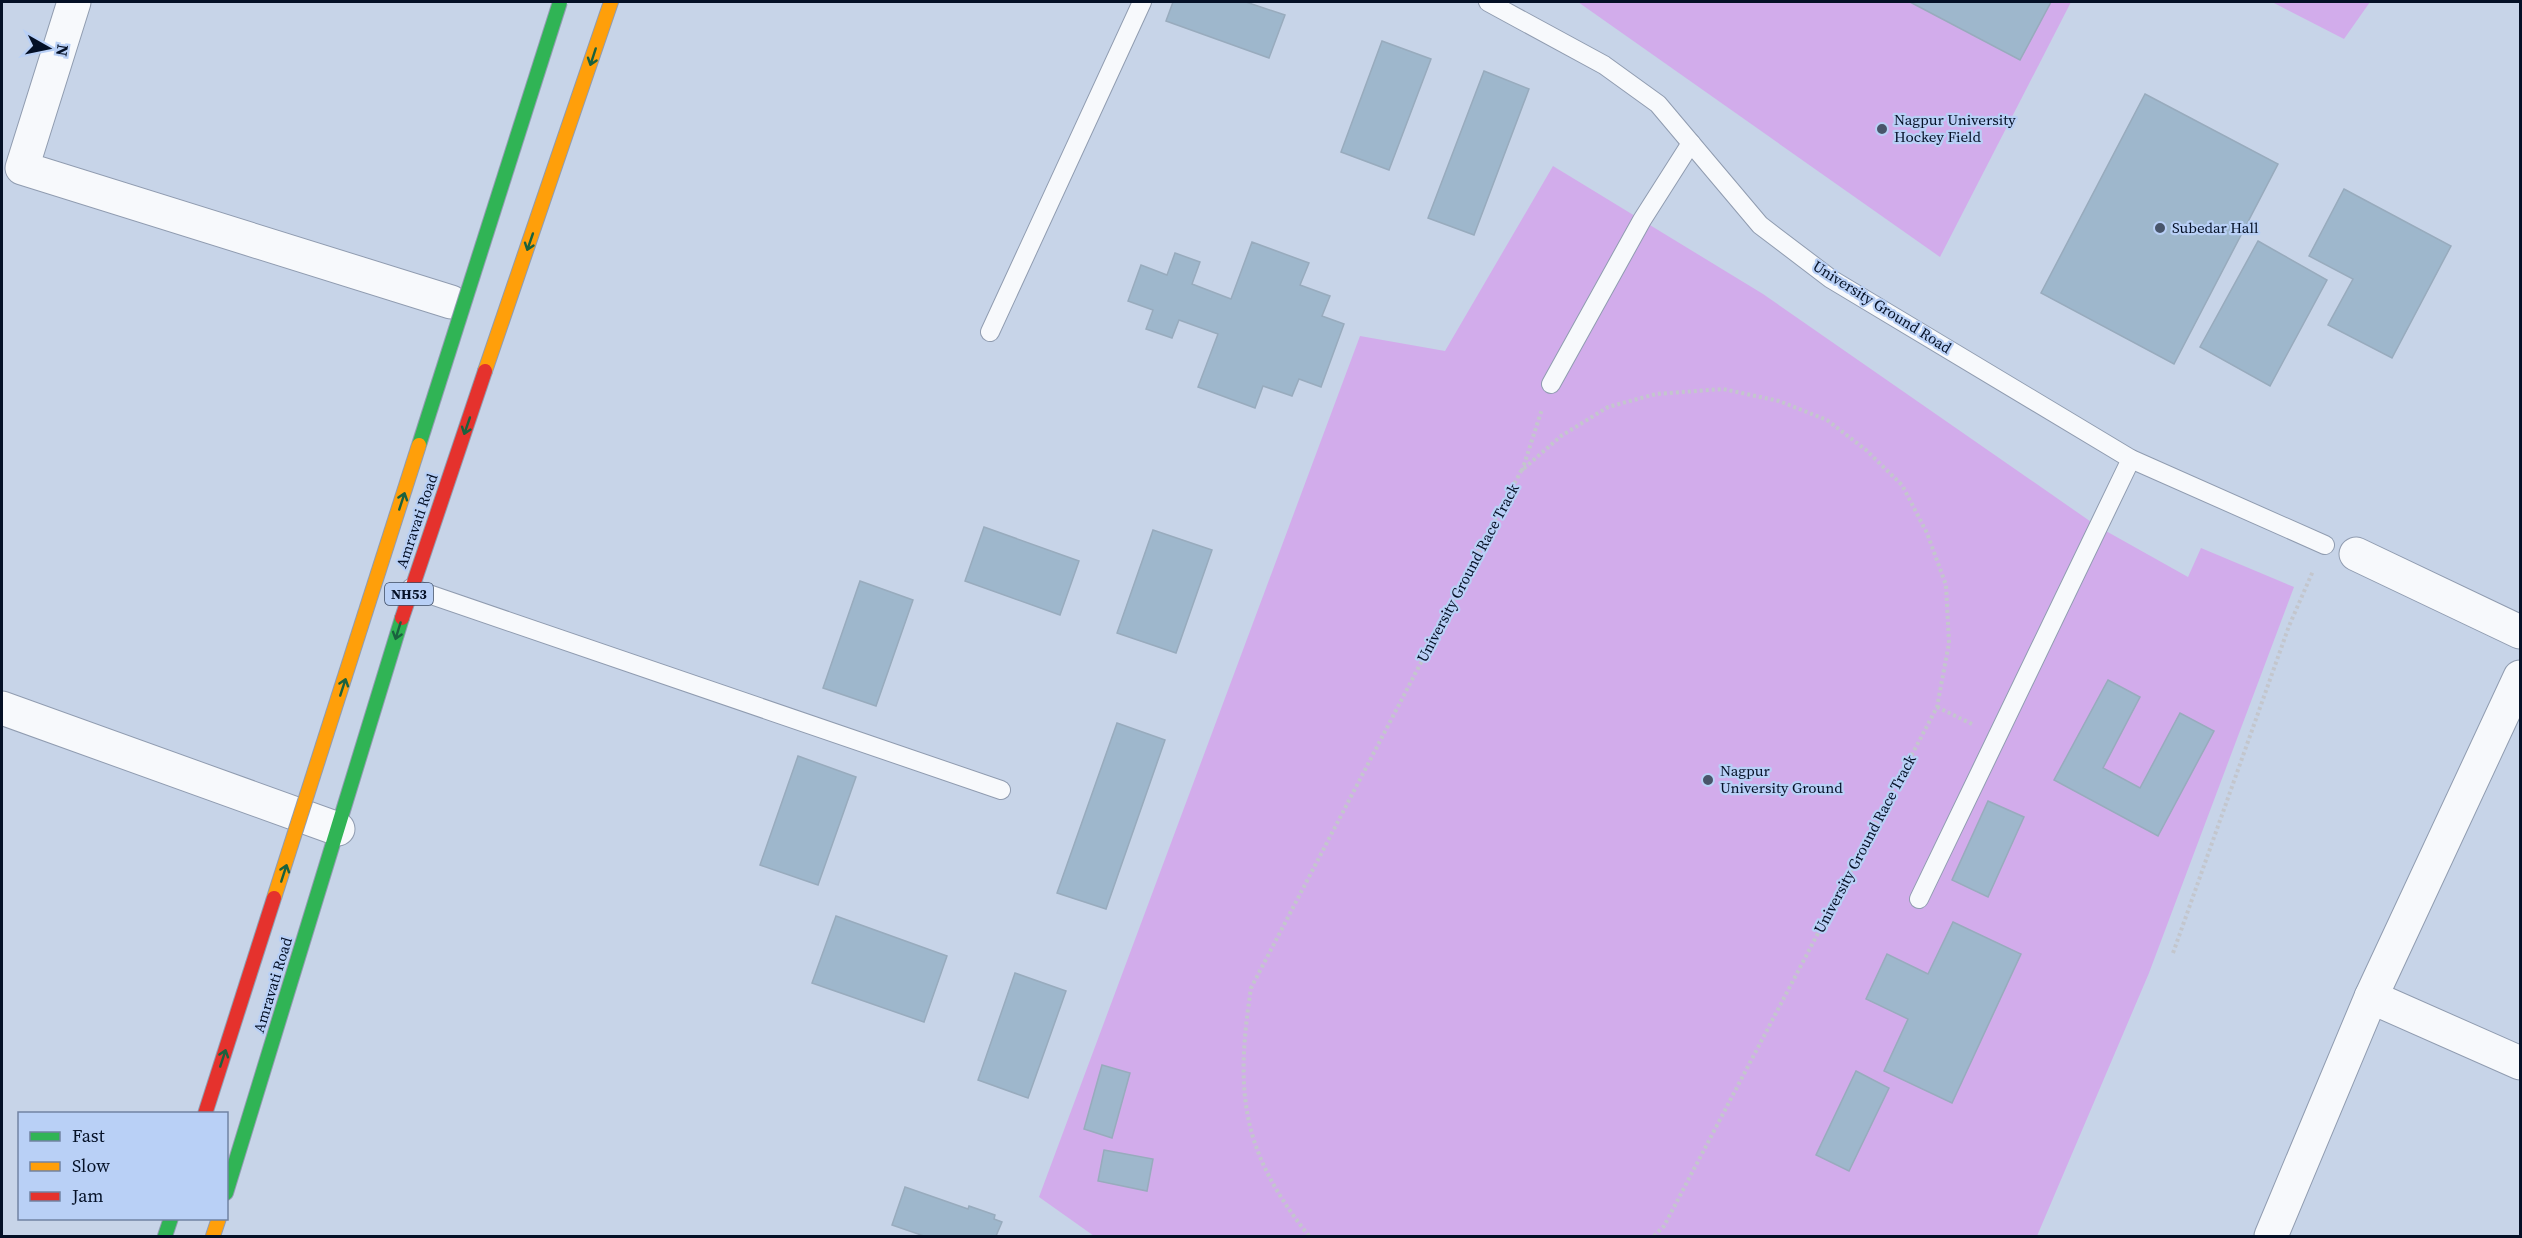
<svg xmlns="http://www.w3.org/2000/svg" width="2522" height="1238" viewBox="0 0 2522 1238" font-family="'Source Serif 4',serif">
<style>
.pitch{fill:#d2aceb}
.building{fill:#9eb7cc;stroke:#98abbd;stroke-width:1.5}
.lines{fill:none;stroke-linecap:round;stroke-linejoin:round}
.lane-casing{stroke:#909cb0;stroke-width:20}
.street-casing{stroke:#909cb0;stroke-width:35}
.fast-casing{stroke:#909cb0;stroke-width:16}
.slow-casing{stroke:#909cb0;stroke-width:16}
.jam-casing{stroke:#909cb0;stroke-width:16}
.path{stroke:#c3c6cd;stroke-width:4;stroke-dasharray:3 3;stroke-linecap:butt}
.lane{stroke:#f7f9fc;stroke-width:18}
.street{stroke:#f7f9fc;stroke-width:33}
.fast{stroke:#30b455;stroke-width:14}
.slow{stroke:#ff9f0a;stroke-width:14}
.jam{stroke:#e5322d;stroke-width:14}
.fast-bridge-casing{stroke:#909cb0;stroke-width:16;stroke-linecap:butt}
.slow-bridge-casing{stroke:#909cb0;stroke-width:16;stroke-linecap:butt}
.jam-bridge-casing{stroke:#909cb0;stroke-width:16;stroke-linecap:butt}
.fast-bridge{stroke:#30b455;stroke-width:14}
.slow-bridge{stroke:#ff9f0a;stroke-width:14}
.jam-bridge{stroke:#e5322d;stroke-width:14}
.oneway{stroke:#1a623e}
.poi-dot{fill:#48556a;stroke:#b9d0f6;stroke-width:2}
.labels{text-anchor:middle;stroke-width:4.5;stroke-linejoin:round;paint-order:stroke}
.shield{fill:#b9d0f6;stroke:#3a4a64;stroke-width:1.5}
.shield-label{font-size:14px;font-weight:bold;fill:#041026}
.poi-label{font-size:15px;fill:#041026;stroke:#b9d0f6;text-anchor:start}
.street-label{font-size:15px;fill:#041026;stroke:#b9d0f6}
</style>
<rect width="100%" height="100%" fill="#c7d4e8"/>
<g class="pitch">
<path d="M1578,2H2071L1940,257Z"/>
<path d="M2272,2H2370L2344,39Z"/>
<path d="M1553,166L1763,294L2097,526L2188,577L2201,548L2294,587L2149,973L2037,1236H1094L1039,1197L1360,336L1445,351Z"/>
</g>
<g class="building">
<path d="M1173,2H1246L1285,15L1269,58L1166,21Z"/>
<path d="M1910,2H2051L2020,60Z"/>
<path d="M1382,41L1431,59L1389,170L1341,152Z"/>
<path d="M1484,71L1529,89L1474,235L1428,218Z"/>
<path d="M2145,94L2278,164L2174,364L2041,293Z"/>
<path d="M2344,189L2451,246L2392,358L2328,325L2353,279L2309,256Z"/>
<path d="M2258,241L2327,280L2270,386L2200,347Z"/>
<path d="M1252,242L1309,263L1300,285L1330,296L1322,316L1344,324L1321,387L1299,379L1292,396L1263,386L1255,408L1198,387L1218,334L1179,320L1172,338L1146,329L1153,310L1128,301L1141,265L1167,275L1175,253L1200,262L1192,284L1231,299Z"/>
<path d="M984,527L1079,561L1060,615L965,581Z"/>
<path d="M1153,530L1212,550L1176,653L1117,633Z"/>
<path d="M860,581L913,600L876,706L823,688Z"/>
<path d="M2108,680L2140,697L2103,768L2140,788L2180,713L2214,731L2158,836L2054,780Z"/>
<path d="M1117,723L1165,740L1106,909L1057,893Z"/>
<path d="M798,756L856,777L818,885L760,865Z"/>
<path d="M1988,801L2024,817L1988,897L1952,880Z"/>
<path d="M836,916L947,956L924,1022L812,983Z"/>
<path d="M1953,922L2021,954L1952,1103L1884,1071L1908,1019L1866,999L1887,954L1928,974Z"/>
<path d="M1015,973L1066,991L1028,1098L978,1080Z"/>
<path d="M1102,1065L1130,1073L1112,1138L1084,1129Z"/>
<path d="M1856,1071L1889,1088L1849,1171L1816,1155Z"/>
<path d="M1104,1150L1153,1159L1147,1191L1098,1181Z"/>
<path d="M905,1187L968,1209L969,1206L995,1215L994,1219L1002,1222L996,1236H924L892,1225Z"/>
</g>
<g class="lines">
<defs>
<g id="lane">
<path d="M1488,2L1604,65L1658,104L1760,225L1831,279L2131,459L2325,545"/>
<path d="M990,332L1142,2"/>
<path d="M1551,384L1642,220L1691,143"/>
<path d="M411,588L1001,790"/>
<path d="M1919,899L2131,459"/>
</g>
<g id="street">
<path d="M74,2L22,168L451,302"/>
<path d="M2356,554L2520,632"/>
<path d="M2,708L338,829"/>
<path d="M2371,997L2520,1063"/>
<path d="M2271,1236L2371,997L2520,677"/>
</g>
<g id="fast">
<path d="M226,1193L402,618"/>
<path d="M165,1236L171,1218"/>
</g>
<g id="slow">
<path d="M485,371L611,2"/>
<path d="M213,1236L219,1218"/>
</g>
<path id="jam" d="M402,618L485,371"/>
</defs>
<use href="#lane" class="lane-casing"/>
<use href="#street" class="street-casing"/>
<use href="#fast" class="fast-casing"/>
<use href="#slow" class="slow-casing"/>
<use href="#jam" class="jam-casing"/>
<g class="path">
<path d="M1522,471L1542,409"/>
<path d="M1937,707L1972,724"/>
<path d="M2173,953L2289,626L2313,571"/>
<path d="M1309,1236C1241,1151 1235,1093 1251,988L1521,471L1561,436L1608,407L1656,394L1723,389L1779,401L1827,420L1866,450L1902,485L1927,533L1946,585L1949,643L1937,707L1664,1226L1654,1236"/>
</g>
<use href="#lane" class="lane"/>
<use href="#street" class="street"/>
<use href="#fast" class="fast"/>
<use href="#slow" class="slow"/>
<use href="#jam" class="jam"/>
<defs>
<path id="fast-bridge" d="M419,445L560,2"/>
<path id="slow-bridge" d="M274,898L419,445"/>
<path id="jam-bridge" d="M205,1114L274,898"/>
</defs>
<use href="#fast-bridge" class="fast-bridge-casing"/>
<use href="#slow-bridge" class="slow-bridge-casing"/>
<use href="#jam-bridge" class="jam-bridge-casing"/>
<use href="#fast-bridge" class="fast-bridge"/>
<use href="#slow-bridge" class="slow-bridge"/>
<use href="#jam-bridge" class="jam-bridge"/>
</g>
<defs><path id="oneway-shaft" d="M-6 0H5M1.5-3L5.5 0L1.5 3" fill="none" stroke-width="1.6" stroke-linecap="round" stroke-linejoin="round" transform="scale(1.5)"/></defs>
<g class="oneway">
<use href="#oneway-shaft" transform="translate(593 57) rotate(108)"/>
<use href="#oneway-shaft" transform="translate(530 242) rotate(109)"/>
<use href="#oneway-shaft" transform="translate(467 426) rotate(109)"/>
<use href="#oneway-shaft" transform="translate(402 501) rotate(-72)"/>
<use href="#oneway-shaft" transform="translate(398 631) rotate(107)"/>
<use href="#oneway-shaft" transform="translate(343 687) rotate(-72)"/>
<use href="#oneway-shaft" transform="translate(284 873) rotate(-72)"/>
<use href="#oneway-shaft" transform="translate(223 1058) rotate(-72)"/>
</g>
<g class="poi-dot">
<circle cx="1882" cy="129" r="6"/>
<circle cx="2160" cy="228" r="6"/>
<circle cx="1708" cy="780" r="6"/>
</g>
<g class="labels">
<rect class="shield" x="385" y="583" width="48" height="22" rx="4.5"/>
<g class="shield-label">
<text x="409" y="599">NH53</text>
</g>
<g class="poi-label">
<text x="1894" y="125">Nagpur University<tspan x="1894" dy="17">Hockey Field</tspan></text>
<text x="2172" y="233">Subedar Hall</text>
<text x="1720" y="776">Nagpur<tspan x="1720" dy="17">University Ground</tspan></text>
</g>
<g class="street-label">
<text transform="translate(1882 307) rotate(32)" y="5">University Ground Road</text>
<text transform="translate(417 521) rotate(-71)" y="5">Amravati Road</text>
<text transform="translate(1468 573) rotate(-62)" y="5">University Ground Race Track</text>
<text transform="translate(1865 844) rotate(-62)" y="5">University Ground Race Track</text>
<text transform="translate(273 985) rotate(-73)" y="5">Amravati Road</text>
</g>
</g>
<rect width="2522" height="1238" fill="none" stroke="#041026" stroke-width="6"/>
<rect x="18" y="1112" width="210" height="108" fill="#b9d0f6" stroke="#7183a3" stroke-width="1.5"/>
<rect x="30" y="1132" width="30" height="9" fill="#30b455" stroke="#7183a3" stroke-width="1.5"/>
<text x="72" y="1142" font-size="18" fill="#041026">Fast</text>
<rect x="30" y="1162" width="30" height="9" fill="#ff9f0a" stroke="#7183a3" stroke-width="1.5"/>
<text x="72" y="1172" font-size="18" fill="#041026">Slow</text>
<rect x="30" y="1192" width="30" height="9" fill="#e5322d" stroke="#7183a3" stroke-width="1.5"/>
<text x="72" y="1202" font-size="18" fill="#041026">Jam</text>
<g transform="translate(48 48) rotate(99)" stroke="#b9d0f6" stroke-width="4.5" paint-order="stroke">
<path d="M0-4.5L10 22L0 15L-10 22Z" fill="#041026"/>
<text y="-9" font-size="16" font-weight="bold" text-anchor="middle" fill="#041026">N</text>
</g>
</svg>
